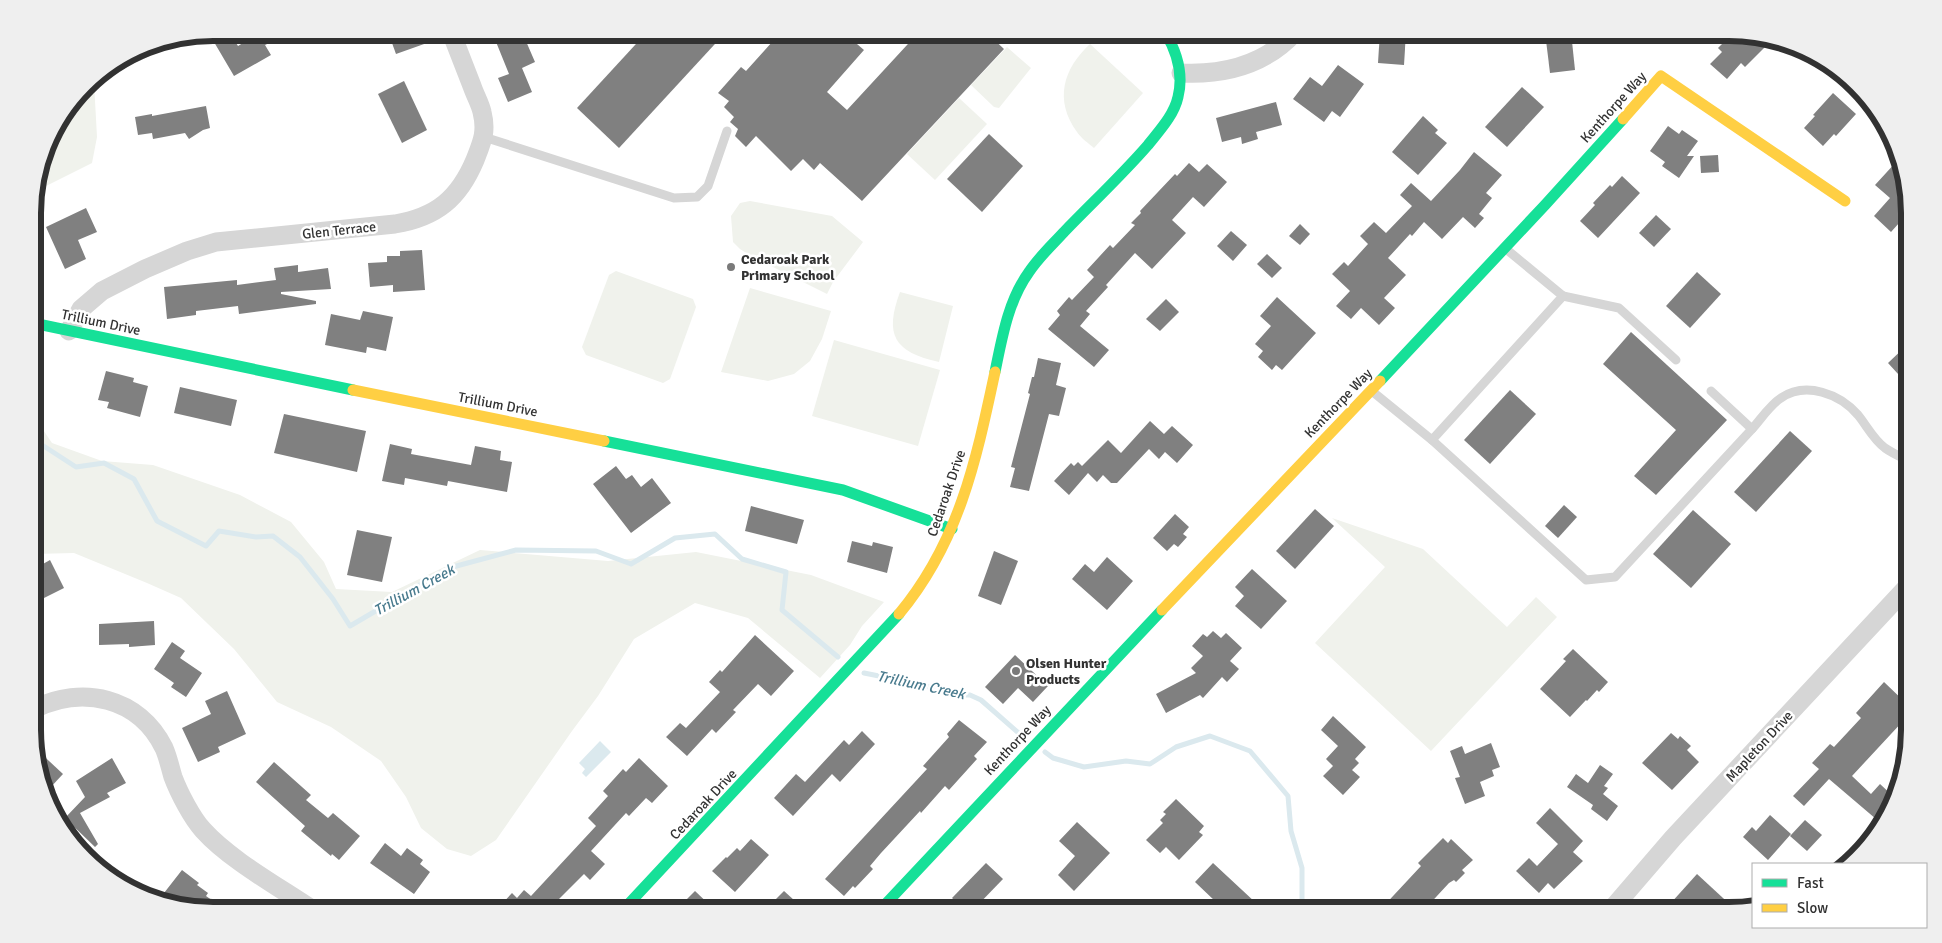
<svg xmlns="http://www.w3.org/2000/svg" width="1942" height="943" viewBox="0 0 1942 943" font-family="Signika,sans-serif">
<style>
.green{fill:#f0f2ec}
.water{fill:#dbe9ee}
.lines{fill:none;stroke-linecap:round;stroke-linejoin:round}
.stream{stroke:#dbe9ee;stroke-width:5}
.building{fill:#808080}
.lane{stroke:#d6d6d6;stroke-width:9}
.street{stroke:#d6d6d6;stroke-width:19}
.fast{stroke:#16e098;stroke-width:11}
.slow{stroke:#ffcf43;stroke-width:11}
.poi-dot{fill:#7a7a7a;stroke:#fff;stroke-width:2}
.labels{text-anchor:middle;stroke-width:5;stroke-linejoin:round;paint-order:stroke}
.street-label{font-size:14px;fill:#323232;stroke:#fff}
.poi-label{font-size:14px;font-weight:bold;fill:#323232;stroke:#fff;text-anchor:start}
.water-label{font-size:15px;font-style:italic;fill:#487a8d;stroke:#fff}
.rim{fill:none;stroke:#323232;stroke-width:6}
</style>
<rect width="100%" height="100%" fill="#fff"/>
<g class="green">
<path d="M1090,44L1143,93L1094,148C1088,143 1081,138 1077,132C1054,100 1063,69 1090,44Z"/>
<path d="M1007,47L1031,68L999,108L994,107L971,85Z"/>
<path d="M94,82L97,137L92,163L38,190L33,203L51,133L88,85Z"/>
<path d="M959,98L987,124L935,180L907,154Z"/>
<path d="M750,201L832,216L863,242L833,282L827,294L751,256L740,249L733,242L731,216L740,203Z"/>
<path d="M616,271L693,299L696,307L670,379L663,383L586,355L582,347L609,275Z"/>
<path d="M750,288L831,311L822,339L810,361L794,374L768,381L721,372Z"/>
<path d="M900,292L953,306L939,362C894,352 884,335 900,292Z"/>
<path d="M33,332L39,333L40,364L33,403Z"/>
<path d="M834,340L940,370L918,446L812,416Z"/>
<path d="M33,415L52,443L102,461L153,465L240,495L291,522L324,562L336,589L392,592L480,550L608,561L696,552L811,575L884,602L862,626L850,645L820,678L748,618L695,603L634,639L598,696L572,731L496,840L471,856L447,849L421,828L406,797L381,761L331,727L277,702L234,649L181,598L147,583L74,553L34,554Z"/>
<path d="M1332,518L1423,549L1507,627L1536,597L1557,617L1431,751L1315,643L1385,567Z"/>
</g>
<path class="water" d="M600,741L611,752L586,777L582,773L585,769L579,763Z"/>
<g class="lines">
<g class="stream">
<path d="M33,446L39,443L76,467L104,463L134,479L157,521L206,546L219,531L256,537L273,536L300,557L333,599L350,626L449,568L516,550L596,551L631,564L675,538L715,534L742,559L786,572L782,610L838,657"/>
<path d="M864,673L919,684L956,695H970L981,700L1022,736"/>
<path d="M1045,752L1053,758L1084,767L1126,761L1150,764L1176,747L1210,736L1250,751L1288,796L1291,831L1302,868V910"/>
</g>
</g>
<g class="building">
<path d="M261,32H293L265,45L271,55L234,76L214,42L230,33L238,46Z"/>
<path d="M388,32H440L441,38L396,54Z"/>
<path d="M492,32H522L535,62L522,68L532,92L508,102L498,78L509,74Z"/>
<path d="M647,32H726L619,148L577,108Z"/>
<path d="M781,32H850L859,41L857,44L864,50L827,92L847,110L919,32H986L1004,49L862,201L820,163L814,170L803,159L791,171L756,136L746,147L735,136L738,129L730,122L734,117L724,107L729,101L718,93L741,67L746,71Z"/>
<path d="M1380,32H1406L1404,65L1378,63Z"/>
<path d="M1545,32H1571L1575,70L1550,73Z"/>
<path d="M1709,32H1729L1759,40L1766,46L1745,67L1741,63L1727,79L1710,64L1722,52L1718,48L1722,44Z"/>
<path d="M1338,65L1364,84L1340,117L1332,111L1324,122L1293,99L1310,77L1322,86Z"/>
<path d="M404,81L427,130L402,143L378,94Z"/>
<path d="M1522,87L1544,107L1507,147L1485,127Z"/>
<path d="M1833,93L1856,114L1836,136L1834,134L1823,146L1804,128L1815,116L1813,115Z"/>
<path d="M1276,102L1282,125L1256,132L1258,139L1242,144L1241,137L1222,142L1216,118Z"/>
<path d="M206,106L210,128L203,130L189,139L185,133L153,139L152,133L138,135L135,117L152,114V116Z"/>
<path d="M1423,116L1438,130L1435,133L1447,143L1418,175L1392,152Z"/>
<path d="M1668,126L1679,134L1682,130L1698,141L1687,156H1694L1679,178L1662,166L1665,162L1650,151Z"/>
<path d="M989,134L1023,166L982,212L947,179Z"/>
<path d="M1474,152L1502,175L1486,193L1492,198L1479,214L1484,218L1475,228L1463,217L1442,239L1424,222L1412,236L1410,234L1388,258L1406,275L1384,298L1395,308L1379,325L1361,308L1351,319L1336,306L1350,291L1332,274L1344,262L1348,266L1368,244L1360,236L1374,222L1386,233L1412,206L1400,195L1411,183L1431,201L1460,170Z"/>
<path d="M1718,155L1719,172L1701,173L1700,156Z"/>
<path d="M1897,161L1908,190V213L1891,232L1874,216L1890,198L1875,185Z"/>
<path d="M1189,163L1199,172L1207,164L1227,182L1204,207L1193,197L1172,220L1186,233L1152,269L1135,253L1106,285L1108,287L1086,311L1090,314L1080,326L1109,350L1094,367L1048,329L1060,315L1057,311L1069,297L1072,300L1094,277L1087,270L1110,245L1113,248L1135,225L1131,223L1141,213L1140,211L1175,174L1177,176Z"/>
<path d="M1622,176L1640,193L1598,238L1580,221L1595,205L1593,203L1610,185L1612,187Z"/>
<path d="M86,208L97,232L78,240L86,259L65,269L46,227Z"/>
<path d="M1656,215L1671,229L1654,247L1639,233Z"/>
<path d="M1300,224L1310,234L1300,245L1289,236Z"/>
<path d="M1231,231L1247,245L1233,261L1217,246Z"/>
<path d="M422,250L425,290L393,292V285L370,287L368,263L387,262V256H400V251Z"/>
<path d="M1267,254L1282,268L1272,278L1257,264Z"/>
<path d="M298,265V272L328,268L331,289L281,292V294L316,301V304L239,314L238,306L196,311V315L167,319L164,287L237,280V285L276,280L274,268Z"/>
<path d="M1697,272L1721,294L1690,328L1666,306Z"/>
<path d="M1277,297L1316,333L1282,370L1276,365L1272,370L1258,357L1263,351L1255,344L1271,326L1260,316Z"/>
<path d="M1166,299L1179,312L1160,331L1146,319Z"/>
<path d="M363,311L393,317L386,351L367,347L366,353L325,345L331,314L360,320Z"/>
<path d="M1631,332L1727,420L1656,495L1634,476L1676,430L1603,364Z"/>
<path d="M1908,344V368L1909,386L1888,363Z"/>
<path d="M1038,358L1061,363L1056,385L1066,388L1059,416L1049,414L1029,491L1010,487L1015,468L1011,467L1030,394L1028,393L1032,377H1034Z"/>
<path d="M106,371L134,378L133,382L148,386L140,417L107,408L109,402L98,400Z"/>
<path d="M180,387L237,400L231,426L174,413Z"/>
<path d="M1510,390L1536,414L1490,464L1464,440Z"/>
<path d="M284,414L366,431L357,472L274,453Z"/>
<path d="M1150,421L1164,434L1172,426L1193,445L1177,463L1165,452L1159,459L1149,449L1117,483H1111L1103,475L1097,482L1088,473L1069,495L1054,481L1071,463L1074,466L1078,462L1082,466L1108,440L1121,453Z"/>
<path d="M1790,431L1812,451L1756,512L1734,492Z"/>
<path d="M390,444L412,449L411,454L471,465L475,446L501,451L500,460L512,462L507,492L448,481L447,486L405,478L404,485L382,481Z"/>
<path d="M616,466L626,479L632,475L641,487L652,478L671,503L631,533L593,484Z"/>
<path d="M1564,505L1577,517L1558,538L1545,526Z"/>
<path d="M751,506L804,520L797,544L745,531Z"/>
<path d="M1315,509L1334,526L1295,569L1276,551Z"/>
<path d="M1693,510L1731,544L1691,588L1653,554Z"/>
<path d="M1175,514L1189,527L1183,534L1187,537L1178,547L1174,544L1167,551L1153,538Z"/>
<path d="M357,530L392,537L382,582L347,575Z"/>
<path d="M852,541L872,546L873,542L893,547L887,573L847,562Z"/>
<path d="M994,551L1018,561L1001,605L978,596Z"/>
<path d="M1107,557L1133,581L1107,610L1072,579L1085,564L1094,572Z"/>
<path d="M50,560L64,588L34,603V569Z"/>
<path d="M1252,569L1287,601L1261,629L1235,606L1244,596L1235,587Z"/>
<path d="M154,621L155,645L129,647V644L99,645V624Z"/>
<path d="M1213,631L1221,638L1226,633L1242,648L1230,661L1239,669L1227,682L1222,677L1203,698L1200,695L1166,713L1156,694L1196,673L1191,668L1203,656L1192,646L1203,634L1207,637Z"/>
<path d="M755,635L794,671L771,696L758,684L733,710L736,712L716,733L712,729L687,756L666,737L680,723L686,728L720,692L709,682L720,670L722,672Z"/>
<path d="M172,642L185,651L180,658L202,673L186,697L171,687L174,683L154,669Z"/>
<path d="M1573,649L1608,682L1599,692L1597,690L1587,701L1586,700L1570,717L1540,689L1566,661L1563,659Z"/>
<path d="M1015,655L1048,686L1033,702L1018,688L1003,704L985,687Z"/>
<path d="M1884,682L1908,705L1899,715L1904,720L1852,776L1871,794L1880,784L1894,797L1893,800L1876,819L1829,779L1804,806L1793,796L1819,769L1812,763L1830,744L1834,747L1861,718L1856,713Z"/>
<path d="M227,691L246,734L218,747L220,752L198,762L182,728L211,714L205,701Z"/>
<path d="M1333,716L1366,747L1355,759L1359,763L1352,770L1360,777L1343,795L1323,776L1333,766L1326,759L1338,746L1321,730Z"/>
<path d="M959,720L987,742L974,756L977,759L949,790L945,786L921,813L920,811L881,853L870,866L873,869L855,888L853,886L844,896L825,879L927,769L923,766L949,737L947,734Z"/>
<path d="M862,731L875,744L840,782L832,774L793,816L774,798L796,774L805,782L844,740L849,745Z"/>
<path d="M1671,733L1678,739L1680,736L1691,746L1687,750L1699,762L1672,790L1642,763Z"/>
<path d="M1491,743L1500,767L1492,770L1494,776L1480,782L1485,796L1465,804L1455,778L1460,777L1450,751L1462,746L1465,754Z"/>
<path d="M34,747L63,774L49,789L34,754Z"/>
<path d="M112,758L126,783L107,793L110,797L80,813L98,844L95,847L65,818L85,797L76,781Z"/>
<path d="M639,758L668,786L652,803L646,798L629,816L626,813L591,851L605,864L590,880L584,874L548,910H496L512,893L517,898L524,890L531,896L596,826L588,818L608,796L603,791L623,769L626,772Z"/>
<path d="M274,762L311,795L306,800L328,818L333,813L360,836L339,860L332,854L331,856L301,831L305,826L256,782Z"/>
<path d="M1600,765L1613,774L1604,786L1608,788L1603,794L1618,806L1607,821L1591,809L1593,805L1567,787L1576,774L1588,783Z"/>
<path d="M1176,799L1204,826L1199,832L1203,835L1179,860L1166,847L1160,853L1146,840L1163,823L1160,820L1166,814L1163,812Z"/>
<path d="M1550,808L1583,841L1573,852L1583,861L1554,889L1548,883L1539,893L1516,871L1529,858L1537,866L1558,844L1536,823Z"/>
<path d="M1770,815L1791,834L1768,860L1743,837L1752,827L1756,831Z"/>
<path d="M1805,820L1822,835L1807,851L1790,836Z"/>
<path d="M1077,822L1110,853L1074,891L1058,875L1075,856L1059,841Z"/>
<path d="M1443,838L1448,843L1451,839L1473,860L1462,870L1465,873L1456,882L1454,880L1449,883L1424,910H1380L1421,866L1418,863Z"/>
<path d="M751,839L769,855L735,892L712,871L726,857L727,858L737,848L740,851Z"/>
<path d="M385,843L401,856L407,848L423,860L420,864L430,872L414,894L370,863Z"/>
<path d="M986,863L1003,879L973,910H965L952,898Z"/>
<path d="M1213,863L1256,903L1249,910H1209L1216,902L1195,882Z"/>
<path d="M182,870L199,883L197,885L208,893L206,896L226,910H213L176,902L164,893Z"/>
<path d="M1697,874L1736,910H1677L1670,904Z"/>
<path d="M695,891L715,910H676Z"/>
<path d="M784,891L805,910H765Z"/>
</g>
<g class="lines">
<g class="lane">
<path d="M484,137L674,198L697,197L708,186L727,131"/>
<path d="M1563,296L1619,308L1676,360"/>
<path d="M1373,392L1432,440L1563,296L1506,249"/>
<path d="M1752,429C1761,419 1770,405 1781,398C1806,381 1840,394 1858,415C1867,426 1873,439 1885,448C1892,453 1901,457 1909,461"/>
<path d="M1432,440L1586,580L1615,577L1752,429L1711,391"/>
</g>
<g class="street">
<path d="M136,52L150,45"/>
<path d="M1181,73C1223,75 1265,65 1295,32"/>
<path d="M69,331L81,309L102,291L145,269L187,251L216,242L395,224C437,217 459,198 475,160C482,142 487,132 482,112C480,103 475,95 472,86C465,68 458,50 451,32"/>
<path d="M34,709C82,685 139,697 164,748C168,757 170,767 173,777C179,793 192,818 203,830C230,860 279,887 313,910"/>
<path d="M1611,910L1673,838L1909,585"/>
</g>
<g class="fast">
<path d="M33,323L353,390"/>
<path d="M995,372C1002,338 1008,301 1029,272C1039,257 1052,245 1064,232C1092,203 1122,175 1148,145C1160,130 1174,115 1178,97C1184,73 1177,52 1165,32"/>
<path d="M1380,381L1545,205L1623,119"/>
<path d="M604,441L843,490L952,529"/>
<path d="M623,910L899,614"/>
<path d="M880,910L1162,610"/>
</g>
<g class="slow">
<path d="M1623,119L1661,76L1845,201"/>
<path d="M353,390L604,441"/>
<path d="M1162,610L1380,381"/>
<path d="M899,614C959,542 976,461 995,372"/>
</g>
</g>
<g class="poi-dot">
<circle cx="731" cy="267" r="5"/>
<circle cx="1016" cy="671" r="5"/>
</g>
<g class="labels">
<g class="street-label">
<text transform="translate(1613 107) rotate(-48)" y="5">Kenthorpe Way</text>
<text transform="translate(339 230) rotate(-6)" y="5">Glen Terrace</text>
<text transform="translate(101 322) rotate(12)" y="5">Trillium Drive</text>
<text transform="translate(1338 403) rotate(-46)" y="5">Kenthorpe Way</text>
<text transform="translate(498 404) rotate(11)" y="5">Trillium Drive</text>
<text transform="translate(946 493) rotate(-71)" y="5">Cedaroak Drive</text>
<text transform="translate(1017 740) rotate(-47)" y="5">Kenthorpe Way</text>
<text transform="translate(1759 746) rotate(-47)" y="5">Mapleton Drive</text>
<text transform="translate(703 804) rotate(-47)" y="5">Cedaroak Drive</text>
</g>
<g class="poi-label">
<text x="741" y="264">Cedaroak Park<tspan x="741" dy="16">Primary School</tspan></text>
<text x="1026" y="668">Olsen Hunter<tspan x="1026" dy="16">Products</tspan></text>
</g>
<g class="water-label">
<text transform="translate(414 590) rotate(-29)" y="5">Trillium Creek</text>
<text transform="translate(921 685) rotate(12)" y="5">Trillium Creek</text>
</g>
</g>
<path d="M0 0H1942V943H0ZM213 41H1729A172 172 0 0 1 1901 213V730A172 172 0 0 1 1729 902H213A172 172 0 0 1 41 730V213A172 172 0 0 1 213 41Z" fill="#efefef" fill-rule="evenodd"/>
<path class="rim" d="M213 41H1729A172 172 0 0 1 1901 213V730A172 172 0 0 1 1729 902H213A172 172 0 0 1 41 730V213A172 172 0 0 1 213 41Z"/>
<rect x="1752" y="863" width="175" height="65" fill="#ffffff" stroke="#adadad"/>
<rect x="1762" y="879" width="25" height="8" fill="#16e098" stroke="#adadad"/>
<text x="1797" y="888" font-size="15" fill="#323232">Fast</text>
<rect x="1762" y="904" width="25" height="8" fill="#ffcf43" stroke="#adadad"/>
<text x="1797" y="913" font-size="15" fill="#323232">Slow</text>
</svg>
